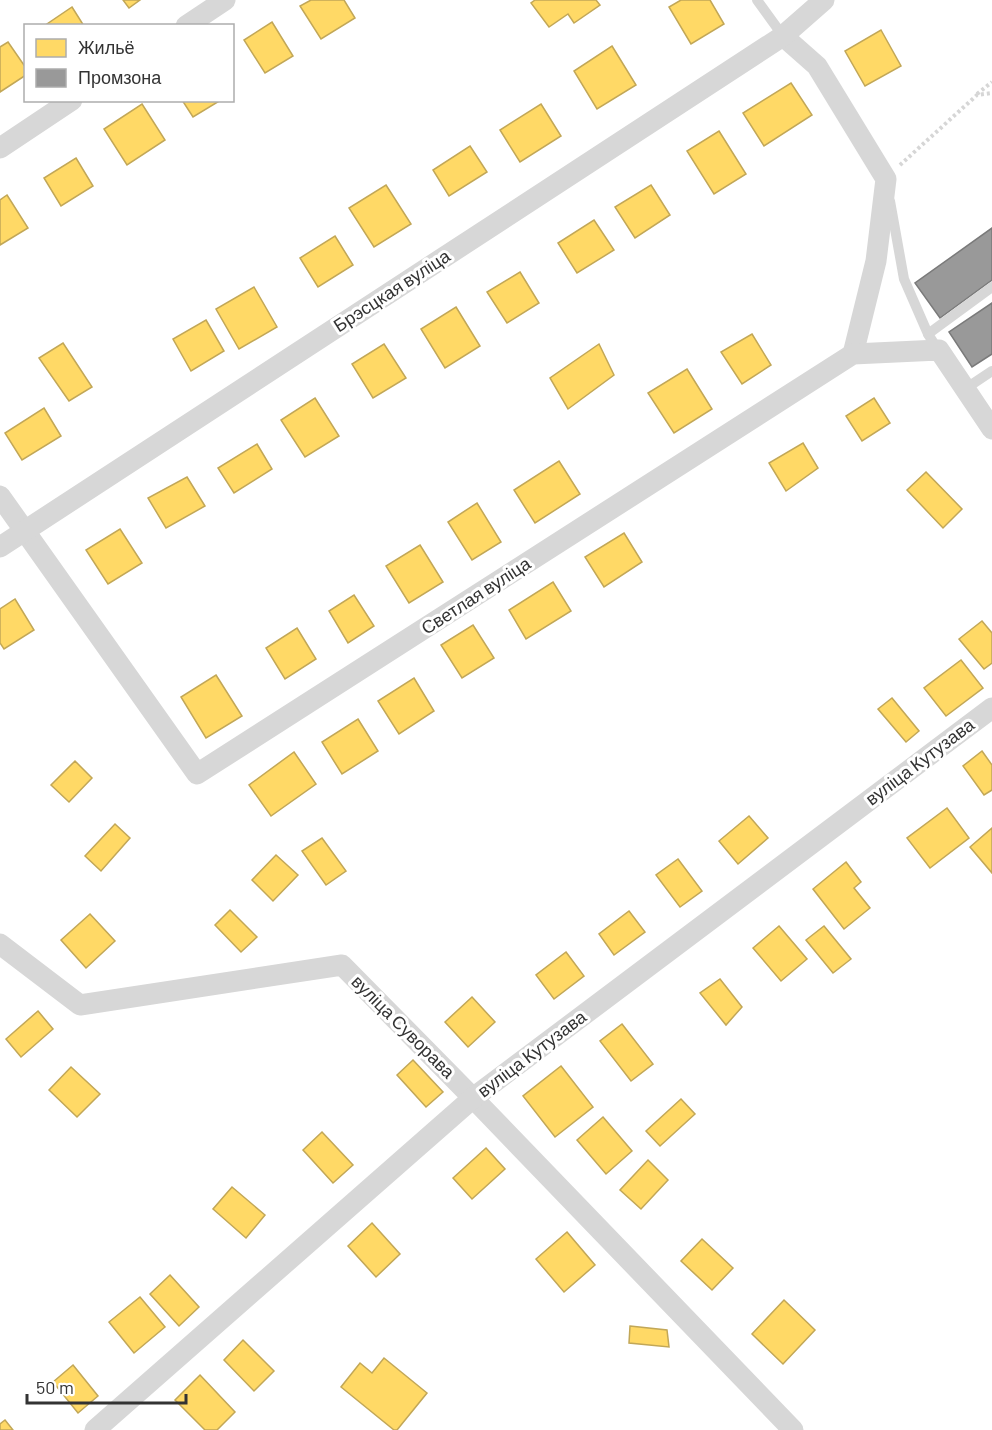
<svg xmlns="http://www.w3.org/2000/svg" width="992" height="1430" viewBox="0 0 992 1430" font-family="Barlow,sans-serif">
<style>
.homes{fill:#ffd966;stroke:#c2a757;stroke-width:1.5}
.industry{fill:#999;stroke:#7a7a7a;stroke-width:1.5}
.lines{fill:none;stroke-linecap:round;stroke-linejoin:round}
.path{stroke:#d6d6d6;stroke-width:4;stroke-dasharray:3 3;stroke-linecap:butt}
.lane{stroke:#d7d7d7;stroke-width:10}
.street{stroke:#d7d7d7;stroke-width:21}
.labels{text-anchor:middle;stroke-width:6;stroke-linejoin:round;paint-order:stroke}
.street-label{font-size:18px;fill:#333;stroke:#fff}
</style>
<rect width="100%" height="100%" fill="#fff"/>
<g class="homes">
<path d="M123,0H140L129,8Z"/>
<path d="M311,0H344L355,18L321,39L300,6Z"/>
<path d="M535,0H596L600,5L574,23L568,14L549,27L531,3Z"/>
<path d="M681,0H710L724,24L691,44L669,7Z"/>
<path d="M72,7L84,26H44Z"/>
<path d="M272,22L293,56L265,73L244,40Z"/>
<path d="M881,30L901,66L865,86L845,51Z"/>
<path d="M8,42L26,68V75L0,92V47Z"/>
<path d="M612,46L636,85L597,109L574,71Z"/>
<path d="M791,83L812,115L764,146L743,113Z"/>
<path d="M182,100H221L193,117Z"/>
<path d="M142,104L165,140L127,165L104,129Z"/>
<path d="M541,104L561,136L520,162L500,130Z"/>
<path d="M719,131L746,174L714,194L687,151Z"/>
<path d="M470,146L487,172L449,196L433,170Z"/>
<path d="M76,158L93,186L61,206L44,178Z"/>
<path d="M386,185L411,224L374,247L349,208Z"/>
<path d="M651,185L670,215L635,238L615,207Z"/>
<path d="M7,195L28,228L0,245V200Z"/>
<path d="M594,220L614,250L577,273L558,243Z"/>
<path d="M335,236L353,265L318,287L300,258Z"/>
<path d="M520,272L539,303L507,323L487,292Z"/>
<path d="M254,287L277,327L239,349L216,309Z"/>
<path d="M456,307L480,346L445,368L421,329Z"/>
<path d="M206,320L224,351L191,371L173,339Z"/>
<path d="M752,334L771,365L742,384L721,352Z"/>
<path d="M63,343L92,387L69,401L39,358Z"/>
<path d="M384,344L406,378L373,398L352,364Z"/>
<path d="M599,344L614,375L568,409L550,378Z"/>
<path d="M687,369L712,409L674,433L648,393Z"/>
<path d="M315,398L339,436L305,457L281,420Z"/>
<path d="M874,398L890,423L862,441L846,416Z"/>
<path d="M44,408L61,436L22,460L5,433Z"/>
<path d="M803,443L818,468L786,491L769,463Z"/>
<path d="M257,444L272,469L234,493L218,468Z"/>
<path d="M559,461L580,494L535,523L514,490Z"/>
<path d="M926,472L962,509L943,528L907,490Z"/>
<path d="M187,477L205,506L166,528L148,498Z"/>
<path d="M477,503L501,542L472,560L448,522Z"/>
<path d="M120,529L142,563L108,584L86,550Z"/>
<path d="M624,533L642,562L604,587L585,557Z"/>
<path d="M420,545L443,582L409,603L386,566Z"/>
<path d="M553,582L571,611L526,639L509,610Z"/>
<path d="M354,595L374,626L348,643L329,611Z"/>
<path d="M15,599L34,630L4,649L0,643V609Z"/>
<path d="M982,621L992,633V663L984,669L959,639Z"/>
<path d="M473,625L494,658L462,678L441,645Z"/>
<path d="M297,628L316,659L285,679L266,648Z"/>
<path d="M961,660L983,688L946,716L924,688Z"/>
<path d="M216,675L242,716L206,738L181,697Z"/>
<path d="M414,678L434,711L399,734L378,701Z"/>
<path d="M892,698L919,731L906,742L878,709Z"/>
<path d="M358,719L378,751L342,774L322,742Z"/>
<path d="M982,751L992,765V790L984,795L963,766Z"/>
<path d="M294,752L316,784L271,816L249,785Z"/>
<path d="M75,761L92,778L69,802L51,785Z"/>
<path d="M947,808L969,838L930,868L907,838Z"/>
<path d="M749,816L768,838L738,864L719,841Z"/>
<path d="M115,824L130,838L101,871L85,856Z"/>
<path d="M992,828V873L970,847Z"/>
<path d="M322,838L346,871L326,885L302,851Z"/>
<path d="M276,855L298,875L273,901L252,880Z"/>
<path d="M678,859L702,891L680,907L656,875Z"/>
<path d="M846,862L861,882L854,888L870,908L844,929L813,889Z"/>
<path d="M230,910L257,937L241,952L215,925Z"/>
<path d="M629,911L645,932L614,955L599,934Z"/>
<path d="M90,914L115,941L86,968L61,940Z"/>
<path d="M779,926L807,959L781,981L753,948Z"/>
<path d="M824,926L851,959L833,973L806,940Z"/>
<path d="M566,952L584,976L554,999L536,975Z"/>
<path d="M720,979L742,1007L726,1025L700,993Z"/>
<path d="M472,997L495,1022L468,1047L445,1022Z"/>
<path d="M38,1011L53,1029L21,1057L6,1039Z"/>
<path d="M622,1024L653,1064L631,1081L600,1041Z"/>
<path d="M413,1060L443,1092L426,1107L397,1075Z"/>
<path d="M561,1066L593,1107L555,1137L523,1096Z"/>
<path d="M71,1067L100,1094L77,1117L49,1090Z"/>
<path d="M681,1099L695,1114L660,1146L646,1131Z"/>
<path d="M603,1117L632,1151L606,1174L577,1140Z"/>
<path d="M322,1132L353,1165L333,1183L303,1150Z"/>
<path d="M486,1148L505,1169L472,1199L453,1178Z"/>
<path d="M648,1160L668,1180L641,1209L620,1190Z"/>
<path d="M232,1187L265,1215L246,1238L213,1209Z"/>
<path d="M372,1223L400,1254L376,1277L348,1246Z"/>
<path d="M567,1232L595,1265L564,1292L536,1259Z"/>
<path d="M702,1239L733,1268L712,1290L681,1261Z"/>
<path d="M170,1275L199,1307L179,1326L150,1294Z"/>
<path d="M140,1297L165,1327L134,1353L109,1322Z"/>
<path d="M784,1300L815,1330L783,1364L752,1334Z"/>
<path d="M630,1326L667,1330L669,1347L629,1343Z"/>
<path d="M243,1340L274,1371L254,1391L224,1360Z"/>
<path d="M384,1358L427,1393L397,1430H394L341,1387L360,1363L372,1373Z"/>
<path d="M73,1365L98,1396L78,1413L53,1382Z"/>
<path d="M200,1375L235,1412L217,1430H205L175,1400Z"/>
<path d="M5,1420L13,1430H0V1424Z"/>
</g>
<g class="industry">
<path d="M992,228V280L940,318L915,283Z"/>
<path d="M992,303V354L972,367L949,332Z"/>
</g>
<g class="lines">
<g class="path">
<path d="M977,94L992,82"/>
<path d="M900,165L977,95L992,93"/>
</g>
<g class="lane">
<path d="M757,0L783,36"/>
<path d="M890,201L904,279L928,334L938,350"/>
<path d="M928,334L992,287"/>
<path d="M965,389L992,371"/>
</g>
<g class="street">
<path d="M186,26L225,0"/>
<path d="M783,36L817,66L886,179L876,261L853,354"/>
<path d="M0,148L72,100"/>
<path d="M0,496L197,774L853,354L939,350L992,429"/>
<path d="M0,547L783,36L824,0"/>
<path d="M0,944L80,1005L342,965L473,1098L793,1430"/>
<path d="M95,1430L473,1098L992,708"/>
</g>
</g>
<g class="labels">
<g class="street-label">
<text transform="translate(392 291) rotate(-33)" y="6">Брэсцкая вуліца</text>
<text transform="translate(476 596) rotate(-33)" y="6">Светлая вуліца</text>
<text transform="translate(920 762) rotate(-37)" y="6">вуліца Кутузава</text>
<text transform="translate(403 1027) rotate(45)" y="6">вуліца Суворава</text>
<text transform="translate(532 1054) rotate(-37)" y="6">вуліца Кутузава</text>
</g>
</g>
<rect x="24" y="24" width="210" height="78" fill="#ffffff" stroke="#adadad" stroke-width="1.5"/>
<rect x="36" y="39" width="30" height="18" fill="#ffd966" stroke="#adadad" stroke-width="1.5"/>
<text x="78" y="54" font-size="18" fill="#333333">Жильё</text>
<rect x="36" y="69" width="30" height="18" fill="#999999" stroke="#adadad" stroke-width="1.5"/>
<text x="78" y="84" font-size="18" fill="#333333">Промзона</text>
<path d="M27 1394v9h159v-9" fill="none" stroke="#333333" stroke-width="3"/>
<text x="36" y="1394" font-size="18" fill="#333333" stroke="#ffffff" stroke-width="4.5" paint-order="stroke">50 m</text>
</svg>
